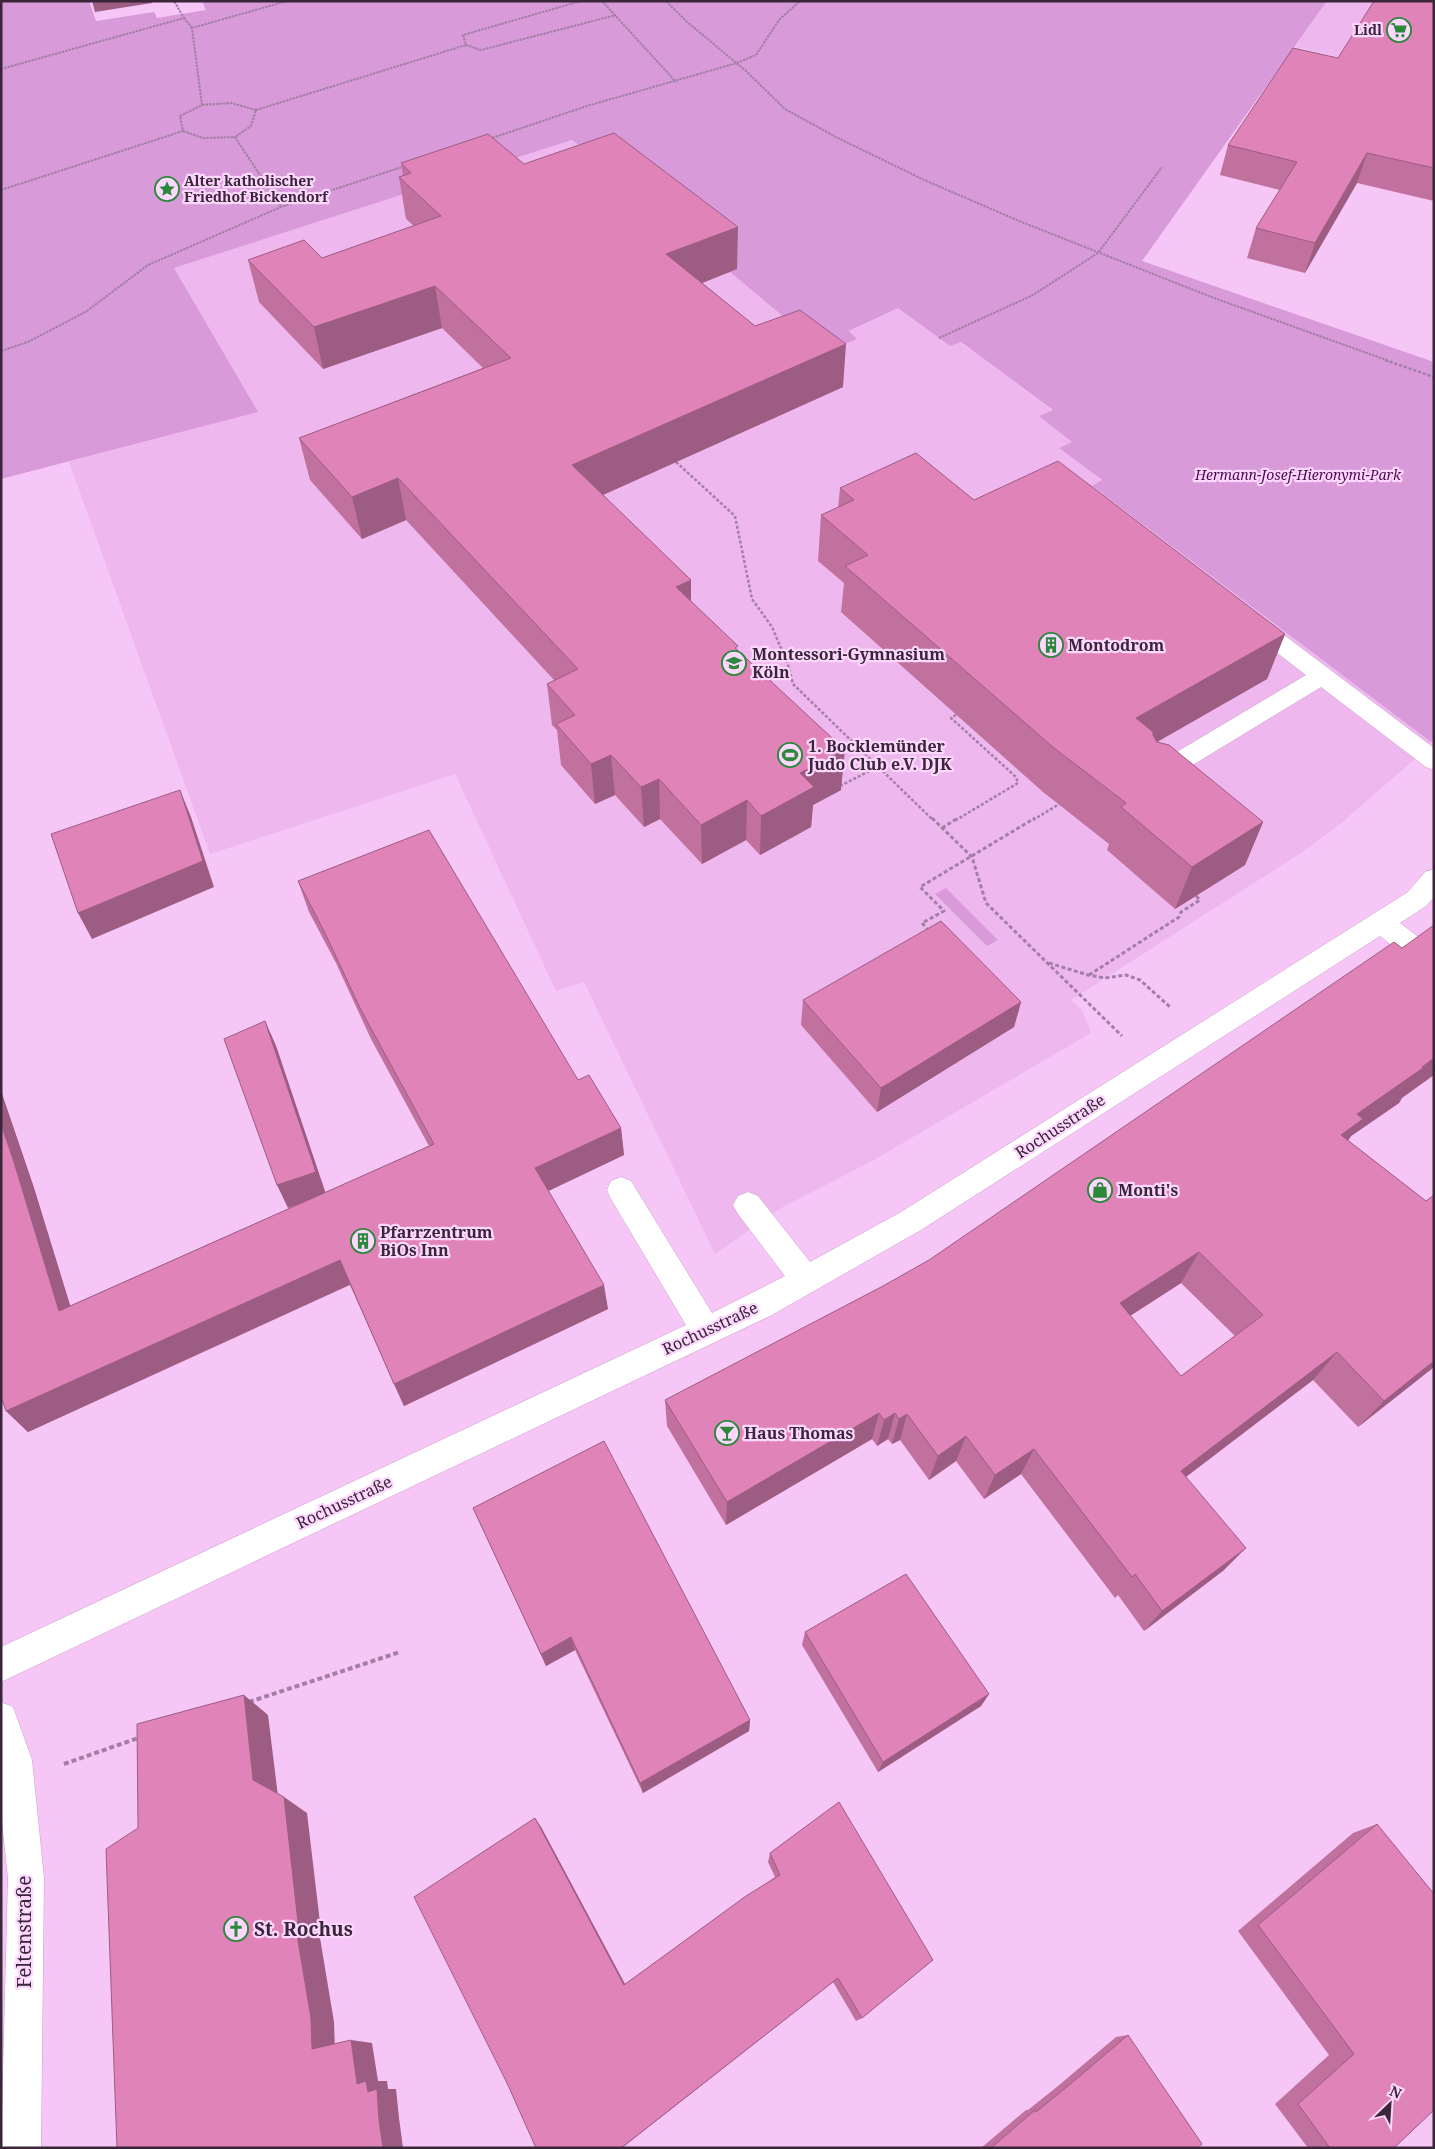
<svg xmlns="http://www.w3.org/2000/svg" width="1435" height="2149" viewBox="0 0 1435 2149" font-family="'Noto Serif',serif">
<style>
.built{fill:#eeb8ef}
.green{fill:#d89ad9}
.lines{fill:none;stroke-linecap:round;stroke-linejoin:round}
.minor-casing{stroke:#cd9ece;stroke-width:1}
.path-far3{stroke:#a27fa3;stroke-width:2;stroke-dasharray:2.5 1;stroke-linecap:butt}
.path-far2{stroke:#a27fa3;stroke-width:2.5;stroke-dasharray:3 2;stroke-linecap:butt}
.path-far1{stroke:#a27fa3;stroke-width:3;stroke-dasharray:4 2.5;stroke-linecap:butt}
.path{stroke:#a27fa3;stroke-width:4;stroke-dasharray:5 3;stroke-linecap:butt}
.minor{fill:#fff;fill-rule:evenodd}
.wall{fill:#c1719e;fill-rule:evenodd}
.shaded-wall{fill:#9d5c81}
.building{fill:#e083b8;stroke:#9d5c81;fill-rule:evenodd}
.labels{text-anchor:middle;stroke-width:4.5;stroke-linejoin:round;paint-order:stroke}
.far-poi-label{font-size:14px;font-weight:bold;fill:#392639;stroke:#fed7fe;text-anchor:end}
.far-park-label{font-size:14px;font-style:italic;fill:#4c0950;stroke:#fed7fe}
.poi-label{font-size:16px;font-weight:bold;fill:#392639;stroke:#fed7fe;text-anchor:start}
.street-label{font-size:16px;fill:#392639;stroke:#fed7fe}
.near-poi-label{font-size:19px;font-weight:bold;fill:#392639;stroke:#fed7fe;text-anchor:start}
.near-street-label{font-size:19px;fill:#392639;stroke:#fed7fe}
</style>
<rect width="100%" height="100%" fill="#f6c6f7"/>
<g class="built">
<path d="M1327,1H1434V78L1295,47Z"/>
<path d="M572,140L683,226L731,273L826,351L857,339L848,332L898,308L950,346L960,342L1053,411L1040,416L1072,442L1059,448L1102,481L1092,487L1431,742L1422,753L1339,825L1301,853L1071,1000L1082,1010L1091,1033L872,1161L781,1208L715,1254L584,982L556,991L455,774L210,854L69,462L257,412L174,268Z"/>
</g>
<g class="green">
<path d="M1,1H89L96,21L154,12L157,18L206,10L202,1H1327L1142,261L1434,362V739L1431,742L1092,486L1102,480L1059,448L1072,442L1039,416L1053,410L961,342L950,346L898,308L849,331L857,339L826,352L730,272L737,269L572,140L174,268L258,412L1,479Z"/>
<path d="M946,888L998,940L987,946L935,894Z"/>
</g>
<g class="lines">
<defs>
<g id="minor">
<path d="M1252,614L1260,617L1434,748V770L1426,767L1321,687L1163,783L1154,786L1145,783L1142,777L1145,771L1306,675L1244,627L1241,622L1244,617Z"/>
<path d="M1434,869V897L1426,906L1400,923L1434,949V974L1425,971L1380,936L921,1230L770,1316L1,1682V1647L686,1325L611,1199L607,1190L611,1181L621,1177L631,1181L712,1313L785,1276L738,1214L733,1205L738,1196L748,1192L758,1196L810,1262L901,1212L1408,892L1425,872Z"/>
<path d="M1,1702L13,1707L32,1760L44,1878L41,2148H1L8,1878L1,1812Z"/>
</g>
</defs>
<use href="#minor" class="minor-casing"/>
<g class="path-far3">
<path d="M581,1L463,35L466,45L481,50L616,15"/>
<path d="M602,1L676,82"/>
<path d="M666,1L686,21L746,71L785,109L836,137L922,179L1019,221L1214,298L1389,361"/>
<path d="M184,18L192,28"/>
<path d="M1,69L184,18L174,1"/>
<path d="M202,105L231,103L256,110L251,126L235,137L281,207"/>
<path d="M256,110L466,45"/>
<path d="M183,131L203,138L235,137"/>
<path d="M489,139L587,106L737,63L756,55L779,20L800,1"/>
<path d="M1,190L183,131L180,116L202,105L192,28L287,1"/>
<path d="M939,338L1033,295L1098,253L1162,167"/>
<path d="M1,351L28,342L87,311L148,265L281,207L405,166"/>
</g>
<g class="path-far2">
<path d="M1385,360L1434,377"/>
<path d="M676,462L735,516L752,599L772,627L788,665L793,684L933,820"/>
<path d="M956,715L951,718L1016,777L1018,783L956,820"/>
<path d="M840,784L842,785L879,766"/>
<path d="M1033,820L1061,803"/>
</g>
<g class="path-far1">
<path d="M932,818L972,857L986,903L1122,1036"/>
<path d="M942,828L958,818"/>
<path d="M929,931L922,923L944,911L920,887L1035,818"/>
<path d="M1049,963L1088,975L1105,978L1126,975L1140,980L1170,1007"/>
<path d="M1089,975L1179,917L1181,912L1200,900L1196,896"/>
</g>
<g class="path">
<path d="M249,1702L400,1652"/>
<path d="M64,1764L141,1737"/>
</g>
<use href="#minor" class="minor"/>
</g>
<g class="wall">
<path d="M1434,1V201L1357,183L1305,273L1247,258L1256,228L1280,190L1220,175L1228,145Z"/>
<path d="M401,163L524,164L737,269L702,283L755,326L843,387L603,495L691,601L738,650L841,790L813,805L811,827L760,855L746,840L702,864L660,819L644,827L615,795L595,804L561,765L557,730L552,725L547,684L554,680L406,520L362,539L310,480L299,438L483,368L442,328L323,369L259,302L248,260L322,258L414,226L406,219L399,177L403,175Z"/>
<path d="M840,488L974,500L1285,634L1267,679L1157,742L1263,822L1245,865L1175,909L1107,850L1109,844L1043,792L841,612L844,583L818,561L821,515L838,508Z"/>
<path d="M298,881L578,1080L621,1128L624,1155L548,1191L608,1309L404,1406L350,1285L28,1432L6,1411L1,1396V1091L34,1188L70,1306L306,1201L288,1208L265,1021L276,1046L325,1193L429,1146L371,1039L336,963L309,912Z"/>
<path d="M803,1000L1021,1002L1014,1027L877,1112L801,1025Z"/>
<path d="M1402,1098L1399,1103L1351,1136L1348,1141L1434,1367L1358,1427L1313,1380L1186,1477L1224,1570L1144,1631L1118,1595L1115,1598L1021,1474L984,1499L956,1461L929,1480L900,1440L892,1444L888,1439L877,1446L872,1439L726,1525L667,1426L665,1400ZM1181,1283L1235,1336L1181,1376L1130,1316Z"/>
<path d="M473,1508L750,1720L749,1731L643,1793L575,1650L546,1666Z"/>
<path d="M805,1632L989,1694L981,1706L878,1772L802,1645Z"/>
<path d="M1377,1824L1394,2148H1308L1275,2104L1329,2055L1238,1931L1353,1833Z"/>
<path d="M541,1827L625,1984L775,1877L768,1862L770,1853L862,2018L856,2021L833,1982L622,2148Z"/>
<path d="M1128,2035L1198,2148H981L1026,2110H1028L1058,2086L1116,2037Z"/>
</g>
<g class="shaded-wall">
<path d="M92,1H151L152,3L95,12Z"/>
<path d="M1367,153L1357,183L1305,273L1315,243Z"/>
<path d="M738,227L737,269L667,297L666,254Z"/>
<path d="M435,286L442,328L323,369L314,327Z"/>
<path d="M846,344L843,387L576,507L572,465Z"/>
<path d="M398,478L406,520L362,539L352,497Z"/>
<path d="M691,580V621L676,587Z"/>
<path d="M1285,634L1267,679L1122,762L1136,718Z"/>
<path d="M845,750L841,790L813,805L811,827L760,855L761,816L800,773Z"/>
<path d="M611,755L615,795L595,804L591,764Z"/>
<path d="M659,779L660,819L644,827L641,787Z"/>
<path d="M180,790L191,817L214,887L92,939L78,913Z"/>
<path d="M747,800L746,840L702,864L701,825Z"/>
<path d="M1263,822L1245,865L1175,909L1192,867Z"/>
<path d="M1021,1002L1014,1027L877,1112L881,1088Z"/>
<path d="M265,1021L276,1046L326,1194L288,1208L277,1185Z"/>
<path d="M1434,1058V1075L1402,1098L1399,1103L1351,1136L1340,1152L1341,1135L1357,1114Z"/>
<path d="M1,1091L34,1188L79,1334L59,1311L1,1124Z"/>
<path d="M621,1128L624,1155L540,1195L535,1168Z"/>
<path d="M1199,1252L1181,1283L1105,1332L1120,1303Z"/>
<path d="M340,1260L351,1284L28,1432L6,1411Z"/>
<path d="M604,1285L608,1309L404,1406L394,1384Z"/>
<path d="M1337,1352L1313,1380L1162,1495L1181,1471Z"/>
<path d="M1434,1361V1367L1358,1427L1384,1401Z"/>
<path d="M879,1413L872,1439L726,1525L727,1502Z"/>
<path d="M895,1413L888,1439L877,1446L884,1420Z"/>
<path d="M907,1414L900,1440L892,1444L899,1419Z"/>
<path d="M966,1436L956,1461L929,1480L938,1456Z"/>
<path d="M1034,1449L1021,1474L984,1499L995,1475Z"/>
<path d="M1246,1548L1224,1570L1144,1631L1162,1611Z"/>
<path d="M571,1637L575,1650L546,1666L541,1654Z"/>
<path d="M989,1694L981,1706L878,1772L883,1762Z"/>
<path d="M244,1695L268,1715L278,1796L253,1780Z"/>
<path d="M750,1720L749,1731L643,1793L640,1783Z"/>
<path d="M284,1797L307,1813L321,1931L319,1932L334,2022L335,2051L312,2049L295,1923Z"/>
<path d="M535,1818L541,1827L627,1988L624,1985Z"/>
<path d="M351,2040L372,2043L378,2081H387L388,2089H396L399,2118L403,2148H383L368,2092L357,2084Z"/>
</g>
<g class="building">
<path d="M1374,1H1434V168L1367,153L1315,243L1256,228L1297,162L1228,145L1293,48L1338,58Z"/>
<path d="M614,133L738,227L666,254L755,326L800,310L846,344L572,465L691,580L676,587L738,646L735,648L845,750L800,773L814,787L761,816L747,800L701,825L659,779L641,787L611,755L591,764L556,724L575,715L547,684L578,669L398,478L352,497L299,438L511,358L435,286L314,327L248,260L304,240L322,258L441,216L399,177L411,173L401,163L488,134L524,164Z"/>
<path d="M916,453L974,500L1058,461L1285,634L1136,718L1153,732V735L1157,742L1169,745L1263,822L1192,867L1121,807L1126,803L1054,748L845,566L868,555L821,515L854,500L840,488Z"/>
<path d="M180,790L203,861L78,913L51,834Z"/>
<path d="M429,830L578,1080L589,1075L621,1128L535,1168L604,1285L394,1384L340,1260L6,1411L1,1396V1124L14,1162L59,1311L434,1144L361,1010L325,933L298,881Z"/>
<path d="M941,921L1021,1002L881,1088L803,1000Z"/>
<path d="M1434,925V1058L1422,1067L1423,1068L1357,1114L1363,1119L1341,1135L1426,1201L1434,1195V1361L1384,1401L1337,1352L1181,1471L1246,1548L1162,1611L1135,1574L1132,1577L1034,1449L995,1475L966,1436L938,1456L907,1414L899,1419L895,1413L884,1420L879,1413L727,1502L665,1400L883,1286L929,1260L1394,942L1402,948ZM1199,1252L1263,1315L1181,1376L1120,1303Z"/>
<path d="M265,1021L316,1172L277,1185L224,1039Z"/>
<path d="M604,1441L750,1720L640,1783L571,1637L541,1654L473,1508Z"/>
<path d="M906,1574L989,1694L883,1762L805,1632Z"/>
<path d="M244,1695L253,1780L284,1797L298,1922L295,1923L311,2018L312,2049L351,2040L357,2084L366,2081L368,2092L377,2089L379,2120L383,2148H117L106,1849L138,1828L137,1724Z"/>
<path d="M839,1802L933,1960L862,2018L838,1978L621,2148H536L507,2083L414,1897L535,1818L624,1985L746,1896L780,1875L770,1853Z"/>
<path d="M1377,1824L1434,1894V2110L1394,2148H1330L1298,2104L1354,2054L1258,1925Z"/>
<path d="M1128,2035L1202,2144L1198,2148H991L1035,2110L1036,2112L1068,2086Z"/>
</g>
<defs>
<symbol id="supermarket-ring" viewBox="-11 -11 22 22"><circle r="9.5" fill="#fed7fe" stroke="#2c883a" stroke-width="1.5"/><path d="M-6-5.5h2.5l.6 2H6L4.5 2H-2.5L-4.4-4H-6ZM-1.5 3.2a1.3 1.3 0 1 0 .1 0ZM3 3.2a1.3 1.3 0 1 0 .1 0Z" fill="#2c883a"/></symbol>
<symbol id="sight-ring" viewBox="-11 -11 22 22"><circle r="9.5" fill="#fed7fe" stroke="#2c883a" stroke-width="1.5"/><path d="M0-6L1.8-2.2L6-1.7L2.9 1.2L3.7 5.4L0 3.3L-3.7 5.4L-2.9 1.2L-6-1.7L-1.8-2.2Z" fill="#2c883a"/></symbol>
<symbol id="building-ring" viewBox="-11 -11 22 22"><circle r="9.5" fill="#fed7fe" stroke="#2c883a" stroke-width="1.5"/><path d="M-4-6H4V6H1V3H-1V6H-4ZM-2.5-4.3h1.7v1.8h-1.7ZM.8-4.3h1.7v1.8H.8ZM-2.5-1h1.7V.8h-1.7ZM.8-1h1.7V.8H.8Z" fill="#2c883a"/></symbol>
<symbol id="school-ring" viewBox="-11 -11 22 22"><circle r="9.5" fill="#fed7fe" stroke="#2c883a" stroke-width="1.5"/><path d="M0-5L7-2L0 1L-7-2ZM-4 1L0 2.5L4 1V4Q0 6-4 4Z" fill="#2c883a"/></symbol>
<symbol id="stadium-ring" viewBox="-11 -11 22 22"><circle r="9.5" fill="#fed7fe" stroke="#2c883a" stroke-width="1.5"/><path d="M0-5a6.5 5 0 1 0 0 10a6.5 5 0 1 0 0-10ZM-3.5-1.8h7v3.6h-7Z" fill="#2c883a"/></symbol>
<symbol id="shop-ring" viewBox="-11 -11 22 22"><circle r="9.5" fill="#fed7fe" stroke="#2c883a" stroke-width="1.5"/><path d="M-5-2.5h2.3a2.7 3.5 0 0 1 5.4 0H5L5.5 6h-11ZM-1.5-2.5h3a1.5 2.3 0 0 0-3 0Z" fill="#2c883a"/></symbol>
<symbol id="bar-ring" viewBox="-11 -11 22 22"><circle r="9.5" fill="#fed7fe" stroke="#2c883a" stroke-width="1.5"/><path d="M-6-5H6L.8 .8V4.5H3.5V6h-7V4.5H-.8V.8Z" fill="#2c883a"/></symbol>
<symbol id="church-ring" viewBox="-11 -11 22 22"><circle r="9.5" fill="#fed7fe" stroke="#2c883a" stroke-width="1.5"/><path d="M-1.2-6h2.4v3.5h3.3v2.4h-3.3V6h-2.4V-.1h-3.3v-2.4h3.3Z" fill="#2c883a"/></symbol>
</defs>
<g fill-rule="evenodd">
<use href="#supermarket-ring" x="1385" y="16" width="28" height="28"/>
<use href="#sight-ring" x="153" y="175" width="28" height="28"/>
<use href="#building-ring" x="1037" y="631" width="28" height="28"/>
<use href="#school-ring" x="720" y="649" width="28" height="28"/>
<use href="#stadium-ring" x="776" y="741" width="28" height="28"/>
<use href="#shop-ring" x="1086" y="1176" width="28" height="28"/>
<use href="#building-ring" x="349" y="1227" width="28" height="28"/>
<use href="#bar-ring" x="713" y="1419" width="28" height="28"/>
<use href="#church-ring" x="222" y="1915" width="28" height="28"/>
</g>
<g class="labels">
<g class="far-poi-label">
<text x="1382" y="35">Lidl</text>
<text x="184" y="186" text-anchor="start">Alter katholischer<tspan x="184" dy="16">Friedhof Bickendorf</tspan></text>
</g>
<g class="far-park-label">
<text x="1298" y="480">Hermann-Josef-Hieronymi-Park</text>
</g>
<g class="poi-label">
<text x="1068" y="651">Montodrom</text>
<text x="752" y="660">Montessori-Gymnasium<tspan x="752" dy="18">Köln</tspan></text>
<text x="808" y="752">1. Bocklemünder<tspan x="808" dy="18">Judo Club e.V. DJK</tspan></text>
<text x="1118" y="1196">Monti's</text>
<text x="380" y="1238">Pfarrzentrum<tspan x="380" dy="18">BiOs Inn</tspan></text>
<text x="744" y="1439">Haus Thomas</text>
</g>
<g class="street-label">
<text transform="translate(1060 1126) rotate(-33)" y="6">Rochusstraße</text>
<text transform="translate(710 1328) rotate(-25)" y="6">Rochusstraße</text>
<text transform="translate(344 1502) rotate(-25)" y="6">Rochusstraße</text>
</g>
<g class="near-poi-label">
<text x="254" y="1936">St. Rochus</text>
</g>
<g class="near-street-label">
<text transform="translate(24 1932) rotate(-90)" y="7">Feltenstraße</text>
</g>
</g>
<rect width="1435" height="2149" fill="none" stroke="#392639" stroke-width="5"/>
<g transform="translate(1390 2104) rotate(25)" stroke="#fed7fe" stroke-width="4" paint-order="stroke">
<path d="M0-4L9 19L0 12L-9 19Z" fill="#392639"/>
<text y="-8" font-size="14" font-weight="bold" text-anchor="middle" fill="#392639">N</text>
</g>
</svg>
